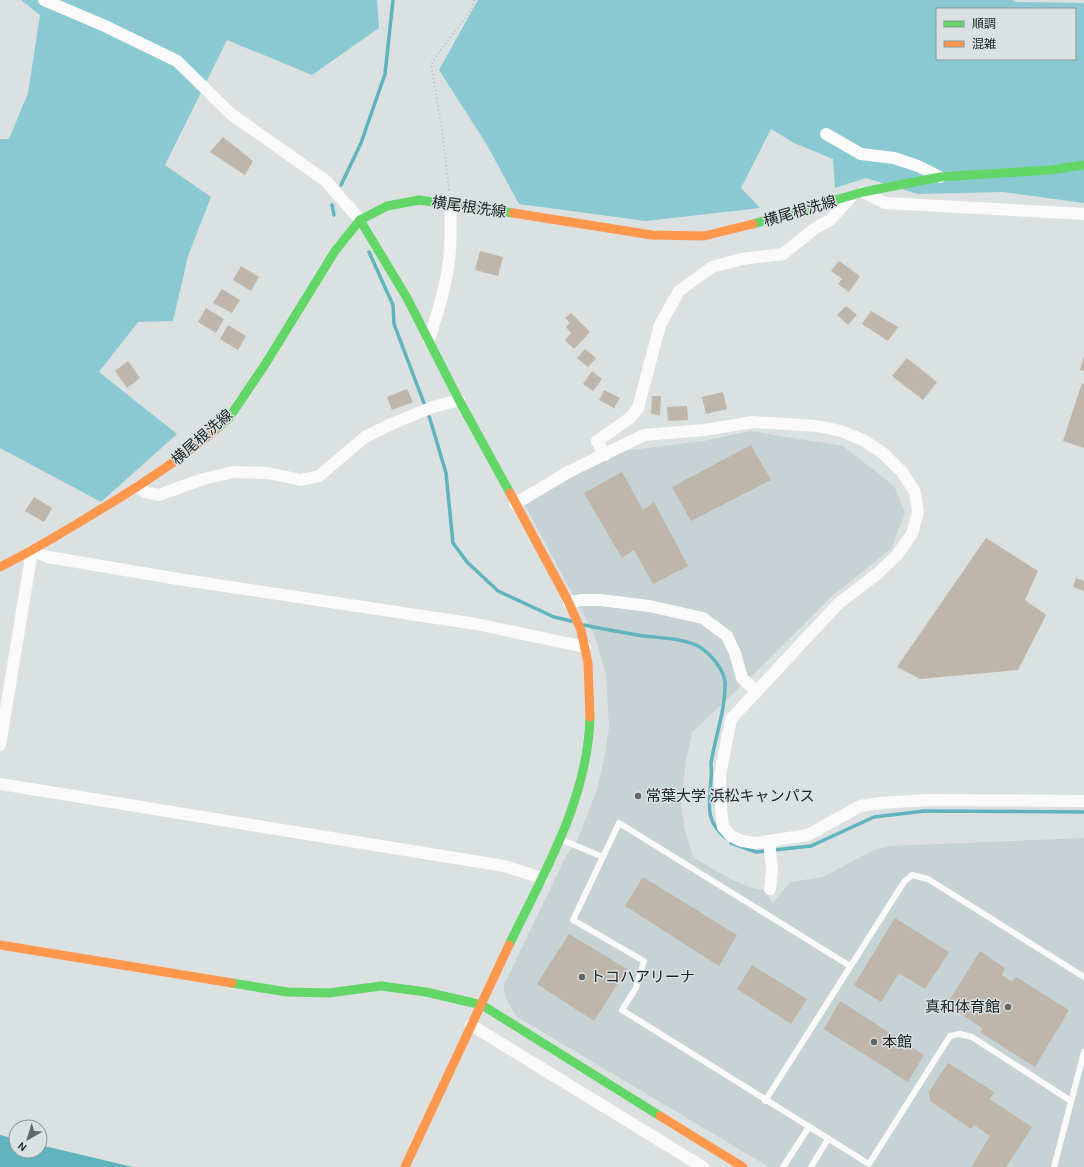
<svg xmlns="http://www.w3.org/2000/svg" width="1084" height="1167" viewBox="0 0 1084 1167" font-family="Karla,'Noto Sans JP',sans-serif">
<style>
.built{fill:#c6d2d4}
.forest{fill:#8ac9d2;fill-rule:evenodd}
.water{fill:#5fb4be}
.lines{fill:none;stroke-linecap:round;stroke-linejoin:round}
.stream{stroke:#5fb4be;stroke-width:3.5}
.building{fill:#beb6aa}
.path{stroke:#bec0c0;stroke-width:2;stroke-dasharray:1 3;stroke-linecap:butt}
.lane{stroke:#fafafa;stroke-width:6}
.street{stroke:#fafafa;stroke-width:12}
.fast{stroke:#63d668;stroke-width:9}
.slow{stroke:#ff974d;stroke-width:9}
.poi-dot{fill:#626667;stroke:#d9e1e3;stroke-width:1.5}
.labels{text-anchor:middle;stroke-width:3;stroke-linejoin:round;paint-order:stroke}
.street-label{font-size:15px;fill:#212425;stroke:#d9e1e3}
.poi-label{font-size:15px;fill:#212425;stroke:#d9e1e3;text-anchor:start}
</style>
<rect width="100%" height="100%" fill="#dbe0e1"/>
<path class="built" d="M750,431L843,446L894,486L905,513L891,549L832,596L759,669L692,732L686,761L681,803L685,831L693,857L730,879L752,888L764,890L773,903L790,882L823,877L874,850L890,846L1084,838V1167H769L516,1016L508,1002L504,992V985L566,856L578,839L597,790L605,756L609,727L606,674L594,634L525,505L615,452L704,441Z"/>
<g class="forest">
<path d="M21,0H377L379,28L312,75L227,40L165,165L211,197L188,256L173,321L138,322L99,372L177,434L101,502L0,448V139H9L28,93L40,15Z"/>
<path d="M478,0H1013L1016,2L1084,3V203L1003,192L918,194L866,178L835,188L833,159L794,143L771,129L741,188L760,208L646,221L519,204L487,145L439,70ZM937,9H1075V59H937Z"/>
</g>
<path class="water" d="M0,1135L16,1139V1151H40V1145L133,1167H0Z"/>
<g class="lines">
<g class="stream">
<path d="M341,185L361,143L385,74L393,0"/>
<path d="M332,205L334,215"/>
<path d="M369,252L393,305L394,324L430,419L446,473L453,543L467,562L498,591L554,617L571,621"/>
<path d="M584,625C604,629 624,633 644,636C661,638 682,638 698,646C709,652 724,669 725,682C726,709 715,737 711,763C711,768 712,773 711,778C710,803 703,820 727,839"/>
<path d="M731,843L756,852L811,846L874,817L924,811L1084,812"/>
</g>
</g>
<g class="building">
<path d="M223,137L253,161L245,175L210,152Z"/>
<path d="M480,251L503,257L498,276L475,270Z"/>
<path d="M839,261L860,276L849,292L838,284L842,279L831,271Z"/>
<path d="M241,266L259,277L251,291L233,280Z"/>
<path d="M222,289L240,300L232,313L213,303Z"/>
<path d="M846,306L857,315L848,325L837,315Z"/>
<path d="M206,308L224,319L216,333L198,322Z"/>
<path d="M871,311L898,327L888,341L862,324Z"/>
<path d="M571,313L590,332L574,349L565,340L571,333L566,327L570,323L565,318Z"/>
<path d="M228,325L246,336L238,350L220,339Z"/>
<path d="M585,349L596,358L588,367L577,358Z"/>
<path d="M1084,356V371L1080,370Z"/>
<path d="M907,358L937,382L923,400L892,376Z"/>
<path d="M128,361L140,378L127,388L115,371Z"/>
<path d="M592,371L602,379L593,391L583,384Z"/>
<path d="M1082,383L1084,384V448L1063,441Z"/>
<path d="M407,389L413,402L392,410L387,397Z"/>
<path d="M604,390L620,398L614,408L599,400Z"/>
<path d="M723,392L727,409L706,414L702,397Z"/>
<path d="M652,396H661L660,415L651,414Z"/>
<path d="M687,406L688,420L668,421L667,407Z"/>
<path d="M751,445L771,480L691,521L672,487Z"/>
<path d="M622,472L643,510L654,502L688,566L653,584L634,550L622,558L584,493Z"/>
<path d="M34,497L52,508L44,522L25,511Z"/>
<path d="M986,538L1038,571L1025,600L1046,615L1018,670L920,679L897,667Z"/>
<path d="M1076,578L1084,581V591L1073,587Z"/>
<path d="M643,877L737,935L719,966L625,906Z"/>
<path d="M895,918L949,952L925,989L899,973L881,1002L854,985Z"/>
<path d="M569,934L627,969L594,1021L537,984Z"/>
<path d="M980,951L1005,968L1002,975L1012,982L1016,977L1069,1010L1035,1067L980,1032L983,1029L947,1004Z"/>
<path d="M752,965L807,999L791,1024L737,989Z"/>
<path d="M840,1001L924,1055L908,1082L824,1029Z"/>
<path d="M948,1063L994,1092L990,1099L1032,1127L1006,1167H971L990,1136L974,1125L971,1129L930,1101L929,1092Z"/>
</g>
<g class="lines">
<path class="path" d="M449,190L443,136L431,65L436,56L472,9L474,0"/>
<g class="lane">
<path d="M560,839L603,857"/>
<path d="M850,966L619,823L573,920L644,961L636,988L622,1010L869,1164L950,1036L960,1034L972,1037L1071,1101"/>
<path d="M765,1101L904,882L912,875L928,879L1084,977"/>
<path d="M783,1167L809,1127"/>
<path d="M811,1167L828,1139"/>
<path d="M1054,1167L1084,1052"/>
</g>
<g class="street">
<path d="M44,0L105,26L177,61L231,114L326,181L360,220"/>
<path d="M826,134L861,154L894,158L918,166L940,177"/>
<path d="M863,192L885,203L1084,214"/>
<path d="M429,340C438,311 448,280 450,250C451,234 450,218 451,203"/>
<path d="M605,455L597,441L630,418L638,408L660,325L679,291L712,267L742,259L783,254L814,229L830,220L851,197"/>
<path d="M138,487L145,492L159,495L203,479L234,472L268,473L301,480L319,476L365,437L396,422L433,407L459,400"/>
<path d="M515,504L568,472L644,435L704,430L753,422L817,426L841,431L863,440L883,453L902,472L915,492L918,512L912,534L897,555L877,574L838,604L731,719L720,775V797L723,827L731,836L742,841L755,843L769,841L772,869L770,889"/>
<path d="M569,603L580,600H601L649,606L703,618L727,636L735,653L742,678L757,692"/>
<path d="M0,745L32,551L48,557L178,579L476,624L585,647"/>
<path d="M0,784L504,866L542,878"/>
<path d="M769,841L808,835L860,806L880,803L927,800L1084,801"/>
<path d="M471,1025L703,1167"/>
</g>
<g class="fast">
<path d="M360,220L407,298L459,400L510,493"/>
<path d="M753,224L863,192L940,177L1050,170L1084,165"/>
<path d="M215,430L229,418L266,363L335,251L360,220L387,206L419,200L513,213"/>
<path d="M509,945C544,873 588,799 590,717"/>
<path d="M232,983L287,992L329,993L381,986L426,992L482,1005L660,1116"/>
</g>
<g class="slow">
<path d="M513,213L652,235L704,236L753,224"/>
<path d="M510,493L567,599L581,630L588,663L590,717"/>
<path d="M0,567C32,551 62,533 93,514C135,489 177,462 215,430"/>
<path d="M0,945L232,983"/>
<path d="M660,1116L743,1167"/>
<path d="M405,1167L509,945"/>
</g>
</g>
<g class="poi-dot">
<circle cx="638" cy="796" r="4"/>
<circle cx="582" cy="977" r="4"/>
<circle cx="1008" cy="1007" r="4"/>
<circle cx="874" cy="1042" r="4"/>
</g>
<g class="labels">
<g class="street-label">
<text transform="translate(469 207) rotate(8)" y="5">横尾根洗線</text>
<text transform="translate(800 211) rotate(-16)" y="5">横尾根洗線</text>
<text transform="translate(202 437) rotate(-41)" y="5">横尾根洗線</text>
</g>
<g class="poi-label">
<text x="646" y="801">常葉大学 浜松キャンパス</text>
<text x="590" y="982">トコハアリーナ</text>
<text x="1000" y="1012" text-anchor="end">真和体育館</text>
<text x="882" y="1047">本館</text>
</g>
</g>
<rect x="936" y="8" width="140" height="52" fill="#d9e1e3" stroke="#8f9597"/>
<rect x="944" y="21" width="20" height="6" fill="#63d668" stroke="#8f9597"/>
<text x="972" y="28" font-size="12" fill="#212425">順調</text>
<rect x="944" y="41" width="20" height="6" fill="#ff974d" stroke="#8f9597"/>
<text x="972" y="48" font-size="12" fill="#212425">混雑</text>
<g transform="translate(28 1139) rotate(218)"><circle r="19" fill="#d9e1e3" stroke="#8f9597"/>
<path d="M0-3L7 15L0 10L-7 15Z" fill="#626667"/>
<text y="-6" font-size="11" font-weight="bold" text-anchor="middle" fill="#212425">N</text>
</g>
</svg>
